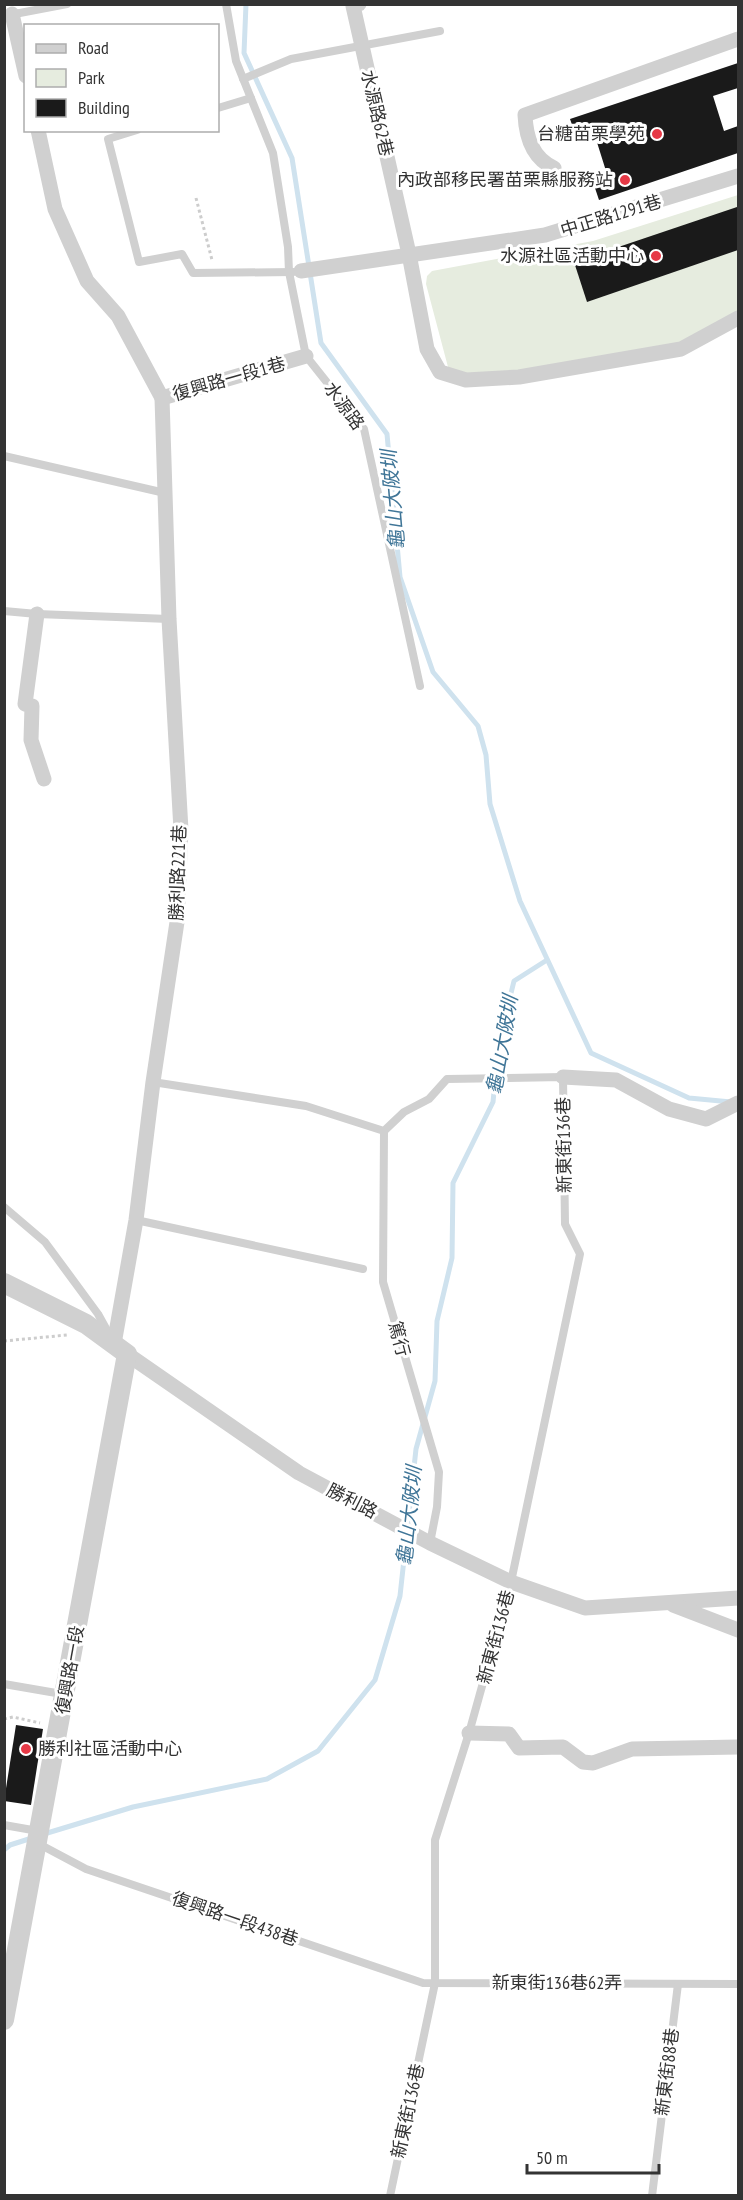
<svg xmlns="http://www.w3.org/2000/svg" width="743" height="2200" viewBox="0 0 743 2200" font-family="'PT Sans Narrow','Noto Sans TC',sans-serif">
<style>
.green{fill:#e6ecdf}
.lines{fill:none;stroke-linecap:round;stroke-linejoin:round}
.stream{stroke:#cfe2ee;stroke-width:5}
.building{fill:#1a1a1a}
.path{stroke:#cdcdcd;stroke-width:3;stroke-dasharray:3 3;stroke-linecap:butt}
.service{stroke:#d0d0d0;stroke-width:8}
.minor{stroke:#d0d0d0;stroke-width:15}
.tertiary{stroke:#d0d0d0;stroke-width:20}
.poi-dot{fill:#e63946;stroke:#fff;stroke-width:2}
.labels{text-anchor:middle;stroke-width:6;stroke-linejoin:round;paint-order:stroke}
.street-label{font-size:18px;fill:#333;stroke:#fff}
.poi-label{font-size:18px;fill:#333;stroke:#fff;text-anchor:end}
.water-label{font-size:20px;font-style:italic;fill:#3f7597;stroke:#fff}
</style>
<rect width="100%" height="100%" fill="#fff"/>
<path class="green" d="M738,195V314L698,339L476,381L448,367L426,284L427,276L432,271L593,241Z"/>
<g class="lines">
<g class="stream">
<path d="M246,4L244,53L292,158L321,343L387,434L400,577L433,672L478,726L486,755L490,804L520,901L591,1053L689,1098L731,1102"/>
<path d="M44,1834L133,1807L267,1779L318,1751L375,1680L400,1596L416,1449L435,1381L437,1321L452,1258L453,1183L493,1102L499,1042L514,981L547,960"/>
<path d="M4,1850L10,1845L32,1838"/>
</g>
</g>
<g class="building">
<path d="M738,63V88L713,96L724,131L738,126V153L599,200L591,176L606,171L595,136L578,142L570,119Z"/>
<path d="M737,207L738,250L587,302L574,262Z"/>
<path d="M16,1725L43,1729L31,1805L4,1801Z"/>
</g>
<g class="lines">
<g class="path">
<path d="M196,198L212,260"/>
<path d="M4,1341L67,1335"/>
<path d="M4,1719L13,1717L40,1723"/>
</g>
<g class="service">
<path d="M226,4L236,61L273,153L288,247L289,272L306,356L364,429L420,686"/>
<path d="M4,16L67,4"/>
<path d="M243,79L291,59L440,31"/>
<path d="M218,108L251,98"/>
<path d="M137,130L108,139L139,262L182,254L193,273L293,272"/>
<path d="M4,456L165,493"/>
<path d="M4,611L37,614L169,619"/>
<path d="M153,1082L306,1106L384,1131L404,1112L429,1099L447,1079L563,1077L565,1224L580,1254L511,1582L469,1733L435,1840V1983L390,2196"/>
<path d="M384,1131L383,1282L439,1472L437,1507L430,1543"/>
<path d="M4,1207L45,1242L98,1314L109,1334"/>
<path d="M136,1220L363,1269"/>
<path d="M4,1684L62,1694"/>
<path d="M4,1825L38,1831"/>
<path d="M39,1844L86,1869L423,1983L738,1984"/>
<path d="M652,2196L678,1984"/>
</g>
<g class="minor">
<path d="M359,4L353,6L409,254L427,349L440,372L466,380L519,377L681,349L738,318"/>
<path d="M12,14L26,76"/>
<path d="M38,130L55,209L87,281L118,316L162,398L306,356"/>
<path d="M554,168C532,158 526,137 525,115L738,39"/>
<path d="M301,271L545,235L738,176"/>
<path d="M37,614L25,704L32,706L31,740L44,779"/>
<path d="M563,1077L616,1080L669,1109L706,1119L738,1103"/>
<path d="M114,1344L136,1220L153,1082L177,922L181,830L169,619L162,398"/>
<path d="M127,1354L299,1473L430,1543L511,1582L585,1608L738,1598"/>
<path d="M673,1605L738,1630"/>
<path d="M469,1733L509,1734L519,1748L563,1747L583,1762L593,1763L632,1749L738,1747"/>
</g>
<path class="tertiary" d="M4,1283L86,1324L127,1354L4,2020"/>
</g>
<g class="poi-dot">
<circle cx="657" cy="134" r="6"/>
<circle cx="625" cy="180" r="6"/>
<circle cx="656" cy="256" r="6"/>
<circle cx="26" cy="1749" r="6"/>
</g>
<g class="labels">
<g class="street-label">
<text transform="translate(377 113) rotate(77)" y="6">水源路62巷</text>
<text transform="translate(611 216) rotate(-17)" y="6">中正路1291巷</text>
<text transform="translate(229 379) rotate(-16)" y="6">復興路一段1巷</text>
<text transform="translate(344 406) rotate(54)" y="6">水源路</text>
<text transform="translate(178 873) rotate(-88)" y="6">勝利路221巷</text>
<text transform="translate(564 1145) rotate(-91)" y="6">新東街136巷</text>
<text transform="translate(399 1339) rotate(75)" y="6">篤行</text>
<text transform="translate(352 1501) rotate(27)" y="6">勝利路</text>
<text transform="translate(496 1637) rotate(-75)" y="6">新東街136巷</text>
<text transform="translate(70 1670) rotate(-80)" y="6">復興路一段</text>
<text transform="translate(235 1919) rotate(19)" y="6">復興路一段438巷</text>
<text x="557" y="1989">新東街136巷62弄</text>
<text transform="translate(667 2072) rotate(-83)" y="6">新東街88巷</text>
<text transform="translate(408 2111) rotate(-78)" y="6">新東街136巷</text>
</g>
<g class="poi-label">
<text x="645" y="140">台糖苗栗學苑</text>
<text x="613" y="186">內政部移民署苗栗縣服務站</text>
<text x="644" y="262">水源社區活動中心</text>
<text x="38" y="1755" text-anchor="start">勝利社區活動中心</text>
</g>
<g class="water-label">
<text transform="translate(393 500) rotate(-95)" y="7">龜山大陂圳</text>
<text transform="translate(502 1045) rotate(-80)" y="7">龜山大陂圳</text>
<text transform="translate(409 1516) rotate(-84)" y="7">龜山大陂圳</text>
</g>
</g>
<rect width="743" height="2200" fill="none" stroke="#333333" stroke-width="12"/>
<rect x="24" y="24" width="195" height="108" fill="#ffffff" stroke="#adadad" stroke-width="1.5"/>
<rect x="36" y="44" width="30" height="9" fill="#d0d0d0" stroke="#adadad" stroke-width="1.5"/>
<text x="78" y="54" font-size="18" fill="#333333">Road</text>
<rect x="36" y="69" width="30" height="18" fill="#e6ecdf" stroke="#adadad" stroke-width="1.5"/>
<text x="78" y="84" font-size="18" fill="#333333">Park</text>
<rect x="36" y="99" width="30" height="18" fill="#1a1a1a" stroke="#adadad" stroke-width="1.5"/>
<text x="78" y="114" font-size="18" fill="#333333">Building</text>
<path d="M527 2164v9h132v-9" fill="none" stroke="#333333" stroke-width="3"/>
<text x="536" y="2164" font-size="18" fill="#333333" stroke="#ffffff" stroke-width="4.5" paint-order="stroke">50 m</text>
</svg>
